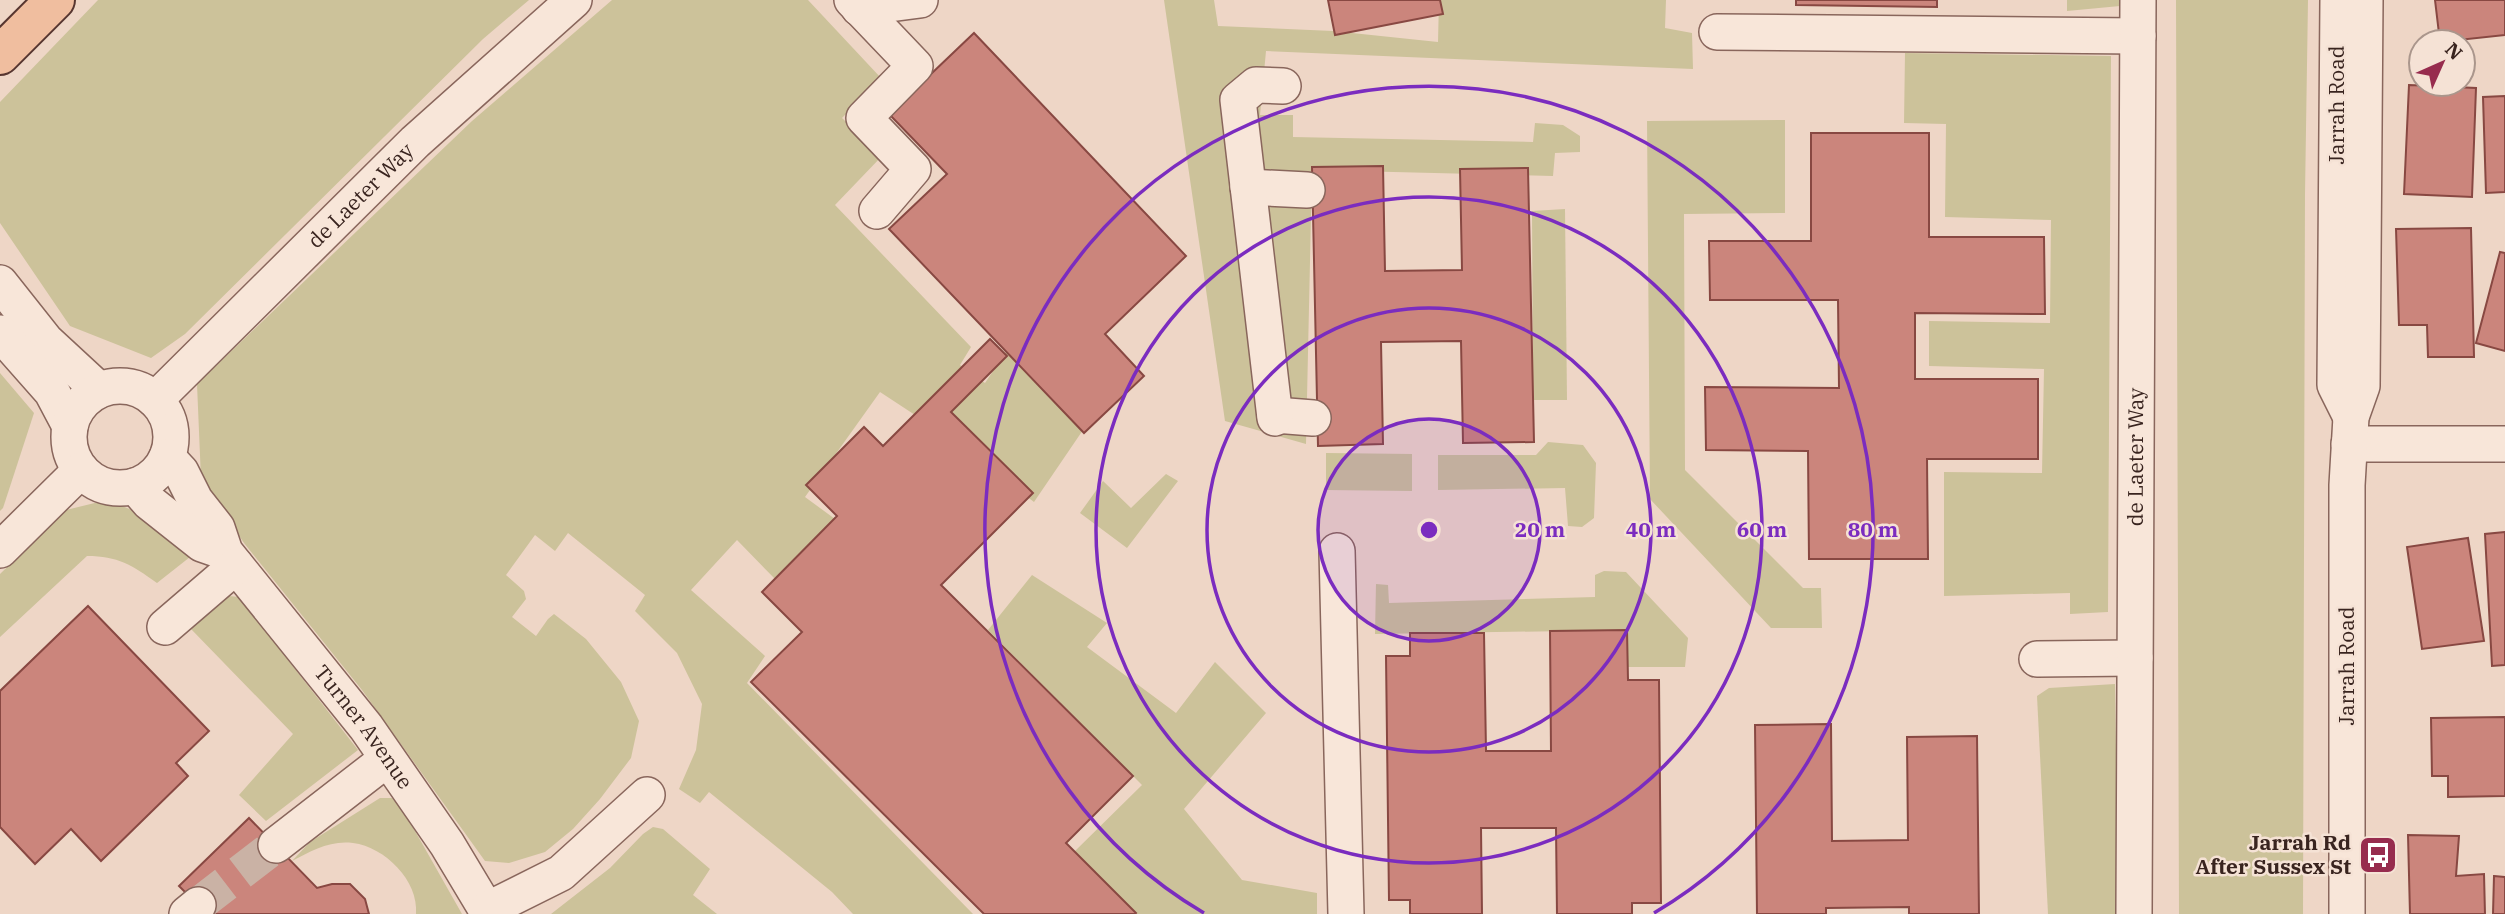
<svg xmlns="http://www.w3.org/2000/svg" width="2505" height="914" viewBox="0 0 2505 914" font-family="'IBM Plex Serif',serif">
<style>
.green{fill:#ccc29a}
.building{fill:#cb857c;stroke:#884842;stroke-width:2}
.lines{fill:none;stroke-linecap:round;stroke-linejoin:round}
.minor-tunnel{stroke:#cab2a5;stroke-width:35;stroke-dasharray:35 18;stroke-linecap:butt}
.minor-casing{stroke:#89665c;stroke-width:38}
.major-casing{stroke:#573630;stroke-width:42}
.minor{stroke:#f8e6d9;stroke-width:35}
.major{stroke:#f0be9f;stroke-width:38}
.ring{fill:none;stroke:#7b2cbf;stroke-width:3.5}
.labels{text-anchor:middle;stroke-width:5;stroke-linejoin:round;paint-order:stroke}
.street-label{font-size:21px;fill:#39241f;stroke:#f5e2d5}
.poi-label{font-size:21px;font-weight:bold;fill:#39241f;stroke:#f5e2d5;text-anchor:end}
.centre{fill:#7b2cbf;stroke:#f5e2d5;stroke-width:3.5}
.ring-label{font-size:21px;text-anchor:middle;font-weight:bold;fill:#7b2cbf;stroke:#f5e2d5;stroke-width:5;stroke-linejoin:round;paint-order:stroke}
</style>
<rect width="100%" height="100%" fill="#eed6c6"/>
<g class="green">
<path d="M98,0H529L483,39L185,334L151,358L70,326L0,223V102Z"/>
<path d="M612,0H808L881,78L842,118L882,156L835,205L971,347L960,365L985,383L1008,349L1083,430L1034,502L947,436L880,392L805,497L835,519L775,579L737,540L691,590L765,656L747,683L973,914H853L832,892L709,792L700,803L679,789L696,750L702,704L677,653L635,611L645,595L568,533L555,551L535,535L506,575L524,591L526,599L512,617L536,636L548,619L554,614L586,639L621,682L639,721L631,758L600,799L573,829L545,852L509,863L485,861L362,690L244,543L201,479L197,384L472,121Z"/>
<path d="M1164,0H1214L1218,26L1333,31L1438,42L1439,0H1666L1665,28L1692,33L1693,69L1266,51L1260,115H1293V137L1533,142L1535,123L1563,125L1580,136V152L1555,153L1553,176L1312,170L1306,444L1225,421Z"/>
<path d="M2067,0H2120V6L2067,11Z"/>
<path d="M2176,0H2308L2305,194L2303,914H2179Z"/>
<path d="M1905,53L2111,56L2108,612L2070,614V593L1944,596V472L2042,473L2044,369L1929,366V321L2050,323L2051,220L1945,217L1946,124L1904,123Z"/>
<path d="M1785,120V213L1684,214L1685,470L1803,588H1821L1822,628H1771L1650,499L1647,121Z"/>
<path d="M1565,209L1567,400H1533L1532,211Z"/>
<path d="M0,373L34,413L3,508L0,511Z"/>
<path d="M1548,442L1583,445L1596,463L1594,518L1582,527L1568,526L1565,488L1438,490V455H1536Z"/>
<path d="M1326,453L1412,454V491L1326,490Z"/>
<path d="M1166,474L1178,481L1127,548L1080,513L1103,481L1131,508Z"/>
<path d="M107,500L142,514L190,557L157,583C132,565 118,556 87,556L0,637V574L66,510Z"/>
<path d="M1604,571L1626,572L1688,638L1685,667H1627V630L1375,634L1376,584L1388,585L1389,603L1595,597V575Z"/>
<path d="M1032,575L1107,623L1087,647L1176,713L1215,662L1266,713L1184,809L1242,880L1317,893V914H1134L1074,852L1142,785L988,630Z"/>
<path d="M229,596L239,597L358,750L266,821L239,795L293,734L191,629Z"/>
<path d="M2115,684L2118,880L2117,914H2048L2037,696L2049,688Z"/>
<path d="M380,798H392L402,808L462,914H416C419,881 385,847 353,843C330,840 311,851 292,861L310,842Z"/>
<path d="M653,827L663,829L710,869L693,895L717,914H551L610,868L643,834Z"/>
</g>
<g class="building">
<path d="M1328,0H1440L1443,14L1335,35Z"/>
<path d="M1796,0H1937V7L1796,5Z"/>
<path d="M2435,0H2505V35L2440,42Z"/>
<path d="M974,33L1186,256L1105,334L1144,376L1084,433L889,229L947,174L889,114Z"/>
<path d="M2409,85L2476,88L2472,197L2404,194Z"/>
<path d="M2505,96V192L2486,193L2483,97Z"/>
<path d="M1811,133H1929V237H2044L2045,314L1915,313V379H2038V459H1927L1928,559H1809L1808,451L1706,450L1705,387L1839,388L1838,300H1710L1709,241H1811Z"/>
<path d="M1383,166L1385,271L1462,270L1460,169L1528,168L1534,442L1463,443L1461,341L1381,342L1383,444L1318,446L1312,167Z"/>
<path d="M2471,228L2474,357H2428L2427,325H2399L2396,229Z"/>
<path d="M2500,252L2505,253V351L2476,343Z"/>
<path d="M990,339L1007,356L951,412L1033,493L941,585L1133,776L1066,843L1136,913L1135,914H984L751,682L802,632L762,592L837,516L806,485L864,427L883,446Z"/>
<path d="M2505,532V665L2492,666L2485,534Z"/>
<path d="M2468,538L2484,641L2422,649L2407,547Z"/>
<path d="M88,606L209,731L176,763L188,776L101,861L71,829L35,864L0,827V691Z"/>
<path d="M1627,630L1628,680H1659L1661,903H1632V914H1557L1556,828H1481L1482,914H1410V900H1389L1386,656H1410V633H1484L1486,751H1551L1550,631Z"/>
<path d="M2505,717V796L2448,797V776H2432L2431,718Z"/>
<path d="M1831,724L1832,841L1908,840L1907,737L1977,736L1979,914H1909V907L1826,908V914H1757L1755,725Z"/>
<path d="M249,818L317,888L332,884H350L365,899L369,914H207L179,886Z"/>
<path d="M2408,835L2459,836L2456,876L2484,874L2485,914H2410Z"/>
<path d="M2494,876L2505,877V914H2493Z"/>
</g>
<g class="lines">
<path class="minor-tunnel" d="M198,905L276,845"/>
<defs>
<g id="minor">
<path d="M852,0L915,66L864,118L913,169L877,211"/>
<path d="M2338,0L2335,385L2351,417"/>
<path d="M859,8L920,0"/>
<path d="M1717,32L2138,36"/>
<path d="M1248,187L1307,190"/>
<path d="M0,283L46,341L99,390"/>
<path d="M0,333L52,392L70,426"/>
<circle cx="120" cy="437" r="51"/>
<path id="s1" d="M155,400L415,142L574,0"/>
<path d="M1275,415L1313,418"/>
<path d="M1275,418L1238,100L1256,85L1283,86"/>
<path d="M2349,444H2505"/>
<path id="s2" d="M167,457L181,472L195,500L217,528L225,552L366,727L447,844L489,914"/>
<path d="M135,486L149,502L202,544L225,552"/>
<path d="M0,550L81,470"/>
<path d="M1337,551L1346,914"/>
<path d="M165,627L236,566"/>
<path d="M2037,659L2135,658"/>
<path d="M276,845L387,759"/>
<path d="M487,910L561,873L647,795"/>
<path d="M187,914L198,905"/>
<path id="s3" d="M2134,914L2138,0"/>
<path d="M2347,914V485L2351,417L2362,386L2365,0"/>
</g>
<path id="major" d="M0,55L55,0"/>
</defs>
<use href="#minor" class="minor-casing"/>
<use href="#major" class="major-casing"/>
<use href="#minor" class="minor"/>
<use href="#major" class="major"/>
</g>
<circle cx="1429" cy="530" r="111" fill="#7b2cbf" fill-opacity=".12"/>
<g class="ring">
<circle cx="1429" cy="530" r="111"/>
<circle cx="1429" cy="530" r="222"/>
<circle cx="1429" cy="530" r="333"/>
<path d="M1204 913A444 444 0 1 1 1654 913"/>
</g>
<defs>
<symbol id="bus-square" viewBox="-11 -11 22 22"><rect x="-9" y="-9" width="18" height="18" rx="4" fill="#972c4e" stroke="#f5e2d5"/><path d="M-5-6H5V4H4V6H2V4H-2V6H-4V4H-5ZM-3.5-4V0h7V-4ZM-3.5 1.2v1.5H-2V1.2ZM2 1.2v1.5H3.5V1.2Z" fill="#fff"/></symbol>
</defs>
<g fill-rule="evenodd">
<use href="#bus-square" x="2356" y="833" width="44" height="44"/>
</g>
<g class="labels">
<g class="street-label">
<text transform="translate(2337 105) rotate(-90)" y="7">Jarrah Road</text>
<text dy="7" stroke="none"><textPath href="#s1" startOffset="290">de Laeter Way</textPath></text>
<text dy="7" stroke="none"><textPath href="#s3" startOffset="457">de Laeter Way</textPath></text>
<text transform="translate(2347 666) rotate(-90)" y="7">Jarrah Road</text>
<text dy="7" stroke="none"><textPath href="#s2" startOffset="336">Turner Avenue</textPath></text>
</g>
<g class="poi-label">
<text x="2351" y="850">Jarrah Rd<tspan x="2351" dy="24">After Sussex St</tspan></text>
</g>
</g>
<circle cx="1429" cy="530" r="10" class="centre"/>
<g class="ring-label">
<text x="1540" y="537">20 m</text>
<text x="1651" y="537">40 m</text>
<text x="1762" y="537">60 m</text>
<text x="1873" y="537">80 m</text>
</g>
<g transform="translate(2442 63) rotate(45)"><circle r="33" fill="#f5e2d5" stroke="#aa968c" stroke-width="2"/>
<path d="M0-5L12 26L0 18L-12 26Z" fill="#972c4e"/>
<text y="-10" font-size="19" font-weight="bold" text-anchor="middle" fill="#39241f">N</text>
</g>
</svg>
